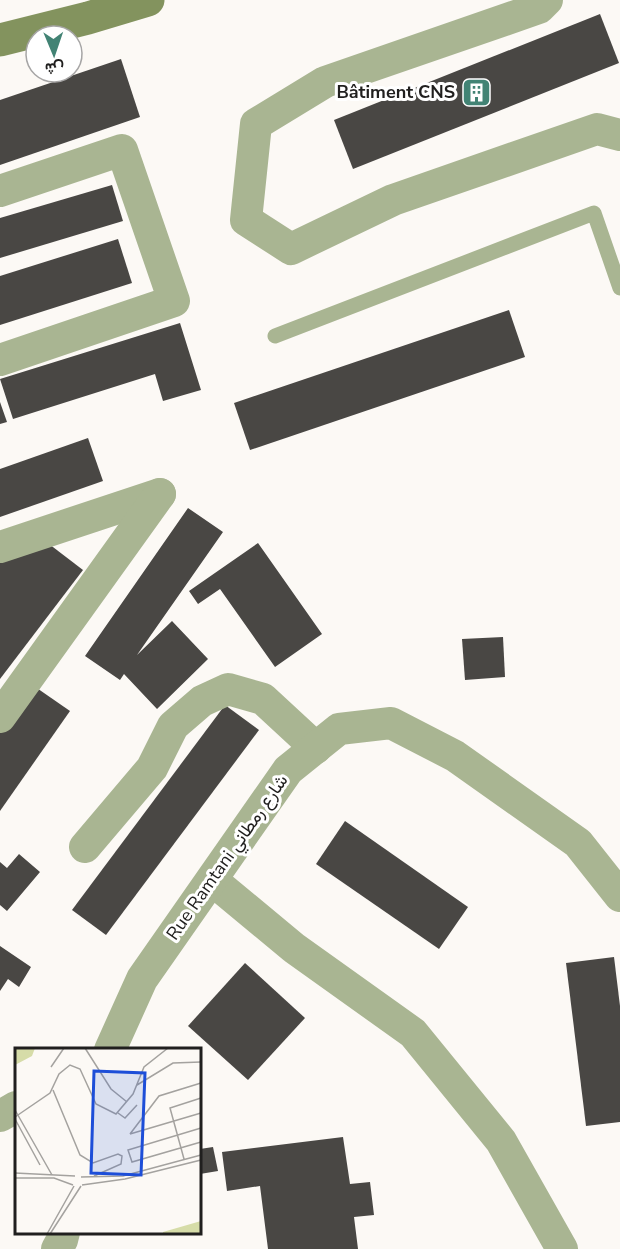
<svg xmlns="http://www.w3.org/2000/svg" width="620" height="1249" viewBox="0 0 620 1249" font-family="'Nunito Sans',Vazirmatn,sans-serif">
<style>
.building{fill:#494744}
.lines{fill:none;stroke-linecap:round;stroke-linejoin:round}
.lane{stroke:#a9b592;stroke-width:15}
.street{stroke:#a9b592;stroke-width:32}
.secondary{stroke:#83935e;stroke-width:33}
.labels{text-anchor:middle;stroke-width:6;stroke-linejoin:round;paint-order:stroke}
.poi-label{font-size:18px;font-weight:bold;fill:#201f1e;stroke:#fff;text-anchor:end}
.street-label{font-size:18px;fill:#201f1e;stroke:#fff}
.inset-road{fill:none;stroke:#a4a29f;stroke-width:1.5}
.view{fill:#1d4ed8;fill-opacity:0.15;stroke:#1d4ed8;stroke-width:3}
.inset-edge{fill:none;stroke:#201f1e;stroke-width:3}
</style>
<rect width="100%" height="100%" fill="#fcf9f5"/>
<g class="building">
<path d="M600,14L619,63L353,169L334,120Z"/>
<path d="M121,59L140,117L0,165V100Z"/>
<path d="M112,185L123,221L0,258V218Z"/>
<path d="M118,239L132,283L0,325V276Z"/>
<path d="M509,310L525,357L250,450L234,403Z"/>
<path d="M180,323L201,390L163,401L155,374L13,419L0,379Z"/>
<path d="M0,402L7,422L0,424Z"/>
<path d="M88,438L103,481L0,517V469Z"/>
<path d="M188,508L223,532L137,655L172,621L208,659L157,709L124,674L120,680L85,656Z"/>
<path d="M258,543L322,634L275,667L220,589L198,604L189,591Z"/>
<path d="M49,544L83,570L0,679V561Z"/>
<path d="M503,637L505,677L465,680L462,639Z"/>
<path d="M31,684L70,711L0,811V728Z"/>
<path d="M225,705L259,730L106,935L72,910Z"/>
<path d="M345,821L468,907L439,949L316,864Z"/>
<path d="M19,854L40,872L7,911L0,905V862L7,868Z"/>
<path d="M0,946L31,967L19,987L8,979L0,991Z"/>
<path d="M614,957L620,1006V1122L586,1126L566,963Z"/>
<path d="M245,963L305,1018L248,1080L188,1026Z"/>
<path d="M343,1137L350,1184L370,1182L374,1215L354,1217L358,1249H268L260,1186L227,1191L222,1152Z"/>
<path d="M213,1147L218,1171L200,1174V1149Z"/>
</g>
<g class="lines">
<path class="lane" d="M275,336L594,213L620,288"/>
<g class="street">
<path d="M547,0L539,8L325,82L256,124L246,220L291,249L393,200L597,129L620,135"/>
<path d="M0,191L122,150L174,301L0,360"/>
<path d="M0,547L160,494"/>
<path d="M0,717L160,494"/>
<path d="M85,847L152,768L173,726L202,701L228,689L263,699L316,748"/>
<path d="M212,880L294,948L413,1033L501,1141L562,1249"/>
<path d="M110,1050L142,979L288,770L339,729L391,723L455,756L578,843L620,896"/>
<path d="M0,1116L16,1107"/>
<path d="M57,1249L62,1240L64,1232"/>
</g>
<path class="secondary" d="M0,40L88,18L148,0"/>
</g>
<defs>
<symbol id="building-square" viewBox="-11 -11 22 22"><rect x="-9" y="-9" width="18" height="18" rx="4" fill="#428374" stroke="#fff"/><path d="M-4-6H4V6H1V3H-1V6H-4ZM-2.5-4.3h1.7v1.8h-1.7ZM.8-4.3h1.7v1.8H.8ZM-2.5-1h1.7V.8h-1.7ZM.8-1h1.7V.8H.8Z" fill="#fff"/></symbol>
</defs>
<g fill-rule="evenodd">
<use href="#building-square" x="460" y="76" width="33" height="33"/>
</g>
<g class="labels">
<g class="poi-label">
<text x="455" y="98">Bâtiment CNS</text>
</g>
<g class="street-label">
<text transform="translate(227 857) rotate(-55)" y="6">Rue Ramtani شارع رمطاني</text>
</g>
</g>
<g transform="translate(15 1048)">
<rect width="186" height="186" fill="#fcf9f5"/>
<path d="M0,0H20L17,8L0,17ZM186,173V186H148V184Z" fill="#d6dca8"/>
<path class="inset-road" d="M70,0L96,41L112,54M36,19L49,0M122,37L158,15L186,14M38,42L65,107L78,115L103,106L107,108L106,116L79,128M0,62L37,127M103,65L110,70L122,57M0,69L35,45L44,26L55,17L65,21L81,56L101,66L118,46L129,19L153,0M0,71L25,117M186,80L113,102L117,114L186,94M115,86L144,48L186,35M115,86L186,65M169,111L155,60L186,50M0,125L60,128M66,129L108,128L186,107M0,130H39L58,137M67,137L110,131L186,112M32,186L59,138M35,186L66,138"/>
<path class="view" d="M79,23L130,25L126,127L76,125Z"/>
<rect width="186" height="186" class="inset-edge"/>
</g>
<g transform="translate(54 54) rotate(178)"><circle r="28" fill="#ffffff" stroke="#a6a5a5" stroke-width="1.5"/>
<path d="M0-4.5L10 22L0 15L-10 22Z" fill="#428374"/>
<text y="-9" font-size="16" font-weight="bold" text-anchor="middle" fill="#201f1e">ش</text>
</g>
</svg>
